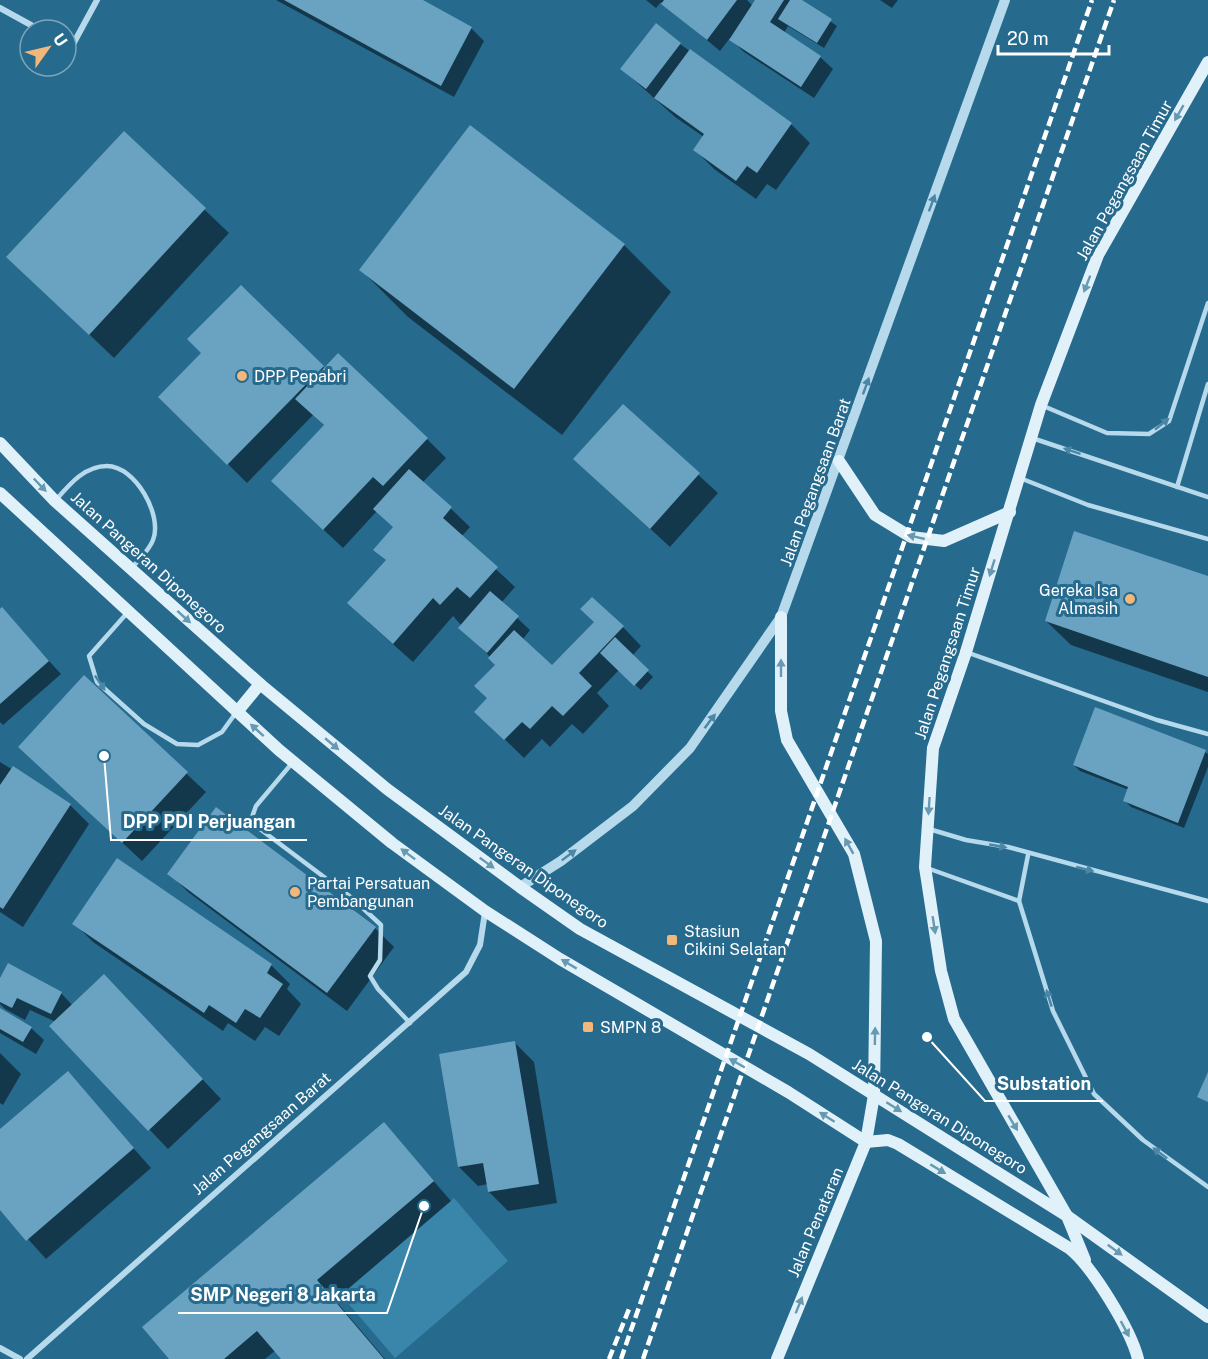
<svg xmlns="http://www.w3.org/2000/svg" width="1208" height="1359" viewBox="0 0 1208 1359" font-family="'Public Sans',sans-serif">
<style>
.green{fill:#3a86ab}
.shadow{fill:#0007}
.building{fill:#6aa3c1}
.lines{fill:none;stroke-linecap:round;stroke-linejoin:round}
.service{stroke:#b6d9eb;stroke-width:4.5}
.minor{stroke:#b6d9eb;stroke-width:6}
.tertiary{stroke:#b6d9eb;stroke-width:10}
.secondary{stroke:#e1f1f9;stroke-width:12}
.rail{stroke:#fff;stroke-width:4.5;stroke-dasharray:10 4.5;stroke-linecap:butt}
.oneway{fill:#6799b3}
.oneway2{fill:#4a86a5}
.poi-dot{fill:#f4b77b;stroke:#266a8e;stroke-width:2}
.labels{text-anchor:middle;stroke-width:6;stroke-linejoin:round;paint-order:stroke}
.street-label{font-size:16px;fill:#fff;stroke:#266a8e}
.poi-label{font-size:16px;fill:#fff;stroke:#266a8e;text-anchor:start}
.leader{fill:none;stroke:#fff;stroke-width:2}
.callout-dot{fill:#fff;stroke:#266a8e;stroke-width:2}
.callout-label{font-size:18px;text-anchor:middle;font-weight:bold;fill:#fff;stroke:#266a8e;stroke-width:6;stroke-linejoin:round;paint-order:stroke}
</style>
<rect width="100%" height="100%" fill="#266a8e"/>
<path class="green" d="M454,1198L508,1261L395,1358L341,1295Z"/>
<g class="shadow">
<path d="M276,0H419L471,28L484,41L454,97Z"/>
<path d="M646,0H747L753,6L757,0H799L837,26L824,48L788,26L784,33L820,57L833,69L814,98L744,52L730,38L720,51L661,2L656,8Z"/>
<path d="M880,0H898L892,8Z"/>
<path d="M680,44L791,124L810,143L776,190L767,184L756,199L714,169L695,150L704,137L675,117L622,69Z"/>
<path d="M124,133L229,233L114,358L33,281Z"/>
<path d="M624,245L671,292L562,435L408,317L361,270Z"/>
<path d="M241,287L325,369L427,439L446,458L423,482L470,527L461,537L515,587L501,603L530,630L523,639L552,667L623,627L641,646L632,656L653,677L641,690L619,670L597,693L609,706L583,734L572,724L550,747L542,739L524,758L495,730L488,698L497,665L453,616L413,662L368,622L387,561L375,550L395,528L377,511L343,548L292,500L325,426L313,415L247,483L160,397L203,353Z"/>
<path d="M623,406L718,493L670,547L575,459Z"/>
<path d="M1208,578V692L1071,645L1046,621Z"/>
<path d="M2,609L61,674L3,725L0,722V611Z"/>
<path d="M84,678L206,792L142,861L39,765Z"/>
<path d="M1205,752L1208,754V767L1184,828L1131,807L1125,801L1129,790L1080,771L1074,765Z"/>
<path d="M0,762L70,805L89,824L23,927L0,912Z"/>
<path d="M216,809L375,928L394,947L347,1011L188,892L169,873Z"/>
<path d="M74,923L271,965L290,984L287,989L301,1004L279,1036L265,1027L255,1041L228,1023L223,1031L93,942Z"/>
<path d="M0,981L61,993L73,1006L123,995L221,1099L168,1149L51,1026L56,1022L30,1010L25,1020L5,1009L0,1004Z"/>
<path d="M0,1009L31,1028L44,1040L36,1054L0,1033Z"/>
<path d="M515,1043L534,1062L557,1203L508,1211L489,1192L488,1184L478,1186L459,1167Z"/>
<path d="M0,1053L21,1074L3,1105L0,1103Z"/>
<path d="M67,1073L151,1168L46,1259L0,1208V1131Z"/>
<path d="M384,1124L451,1201L335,1300L385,1359H283L276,1350L265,1359H171Z"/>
</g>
<g class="building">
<path d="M284,0H423L472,27L441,86Z"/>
<path d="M664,0H737L707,40L661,4Z"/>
<path d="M755,0H784L770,22L821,56L801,87L729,40Z"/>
<path d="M790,0H802L832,19L817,43L778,19Z"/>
<path d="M656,23L681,43L646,89L620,69Z"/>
<path d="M690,49L792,123L757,173L747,166L736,181L693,150L704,134L654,98Z"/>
<path d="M470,125L625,244L514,389L359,270Z"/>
<path d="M124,131L206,208L89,335L6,257Z"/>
<path d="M241,285L324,366L227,465L158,397L201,353L187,339Z"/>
<path d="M338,353L428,438L383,486L373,477L323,530L271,481L324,425L295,399Z"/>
<path d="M623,404L700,473L650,529L573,459Z"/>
<path d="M409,469L452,507L443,518L498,567L470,598L457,587L440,605L433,598L393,644L347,603L386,560L373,550L393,527L373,509Z"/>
<path d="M1074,531L1208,576V677L1045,621Z"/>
<path d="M490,591L519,616L487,653L458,628Z"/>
<path d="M592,597L624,626L579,673L592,686L563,716L552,706L530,729L522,722L504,740L474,712L487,698L474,686L495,665L488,658L514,630L552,665L594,622L580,609Z"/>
<path d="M2,607L49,661L0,704V609Z"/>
<path d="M615,637L649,670L634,686L600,653Z"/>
<path d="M84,675L188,772L122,843L18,747Z"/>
<path d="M1095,707L1206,750L1178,823L1123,801L1128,787L1073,765Z"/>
<path d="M13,766L71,804L3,909L0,907V785Z"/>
<path d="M216,807L376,927L327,993L167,874Z"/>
<path d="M117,858L272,964L267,973L283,984L260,1018L245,1009L236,1023L209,1005L204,1013L72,924Z"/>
<path d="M8,963L62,992L51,1014L17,998L12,1008L0,1002V978Z"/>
<path d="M104,974L203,1079L148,1131L49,1026Z"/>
<path d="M0,1008L32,1027L23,1042L0,1029Z"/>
<path d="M515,1041L539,1184L488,1192L483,1163L458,1167L439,1054Z"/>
<path d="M68,1071L134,1148L26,1241L0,1210V1129Z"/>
<path d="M1208,1072V1102L1197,1097Z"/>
<path d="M384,1122L434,1181L317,1280L384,1359H281L257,1331L224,1359H169L142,1327Z"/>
</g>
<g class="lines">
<g class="service">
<path d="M1041,405L1107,433L1149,434L1169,421L1208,303"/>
<path d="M1032,438L1208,497"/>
<path d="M1020,478L1088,505L1208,539"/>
<path d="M1177,487L1208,384"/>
<path d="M55,501C69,485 84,466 107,466C135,466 163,515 153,540C149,551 138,560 131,569"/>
<path d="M128,612L89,656L97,682L144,724L177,744L198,745L222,732L235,714"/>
<path d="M966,652L1157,720L1208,734"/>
<path d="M293,762L256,806L252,817L260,829L352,898L381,925L380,960L370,976L378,989L410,1023"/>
<path d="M929,829L966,840L1008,847L1208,901"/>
<path d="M927,868L1019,901L1053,1011L1094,1094L1143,1140L1208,1187"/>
<path d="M1019,901L1028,855"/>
</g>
<g class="minor">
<path d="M0,8L40,30"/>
<path d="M66,45L71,48L97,0"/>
<path d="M0,1348L20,1359"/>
<path d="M27,1359L466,972L480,945L485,912"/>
</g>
<path class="tertiary" d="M520,887L561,861L633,806L690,748L781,617L1005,0"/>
<g class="secondary">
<path d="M0,443L55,501L260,684L387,789L520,887L580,929L809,1054L1067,1216L1208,1317"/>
<path d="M839,461L875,515L911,537L944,541L1010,512"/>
<path d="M0,493L279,750L392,843L485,911L560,959L788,1092L866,1142L888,1140L898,1144L1069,1248C1092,1266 1131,1330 1138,1359"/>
<path d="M237,712L260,684"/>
<path d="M1085,1260L1067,1216L954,1019L941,971L925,867L933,748L966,652L1041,405L1098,255L1208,62"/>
<path d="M777,1359L866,1142L874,1095L876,941L854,854L787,740L781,711V617"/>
</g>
<g class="rail">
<path d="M609,1359L629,1309"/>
<path d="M621,1359L1092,0"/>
<path d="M643,1359L1114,0"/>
</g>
</g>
<defs><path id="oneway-solid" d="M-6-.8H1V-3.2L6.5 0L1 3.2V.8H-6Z" transform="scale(1.5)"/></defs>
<g class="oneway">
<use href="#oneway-solid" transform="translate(1179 113) rotate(120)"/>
<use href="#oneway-solid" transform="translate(1087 284) rotate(111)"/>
<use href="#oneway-solid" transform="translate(40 485) rotate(46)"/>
<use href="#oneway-solid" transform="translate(916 537) rotate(-167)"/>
<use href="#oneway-solid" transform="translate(992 568) rotate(107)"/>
<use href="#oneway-solid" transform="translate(184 617) rotate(42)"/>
<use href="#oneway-solid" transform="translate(781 668) rotate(-90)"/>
<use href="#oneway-solid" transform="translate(257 730) rotate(-138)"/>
<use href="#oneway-solid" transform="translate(332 744) rotate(40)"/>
<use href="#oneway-solid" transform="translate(929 806) rotate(94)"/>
<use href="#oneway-solid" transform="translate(849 846) rotate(-119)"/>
<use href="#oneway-solid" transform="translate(408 854) rotate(-143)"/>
<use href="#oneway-solid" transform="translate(487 863) rotate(36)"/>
<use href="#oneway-solid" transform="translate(934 925) rotate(81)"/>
<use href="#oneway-solid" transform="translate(569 964) rotate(-149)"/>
<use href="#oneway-solid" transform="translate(875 1036) rotate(-89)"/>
<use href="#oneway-solid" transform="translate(737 1063) rotate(-150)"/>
<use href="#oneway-solid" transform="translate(894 1107) rotate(32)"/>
<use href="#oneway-solid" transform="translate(827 1117) rotate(-148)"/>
<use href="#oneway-solid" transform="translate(1013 1123) rotate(59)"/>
<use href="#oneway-solid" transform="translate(938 1169) rotate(31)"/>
<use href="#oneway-solid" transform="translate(1115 1250) rotate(36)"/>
<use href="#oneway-solid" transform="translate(799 1305) rotate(-68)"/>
<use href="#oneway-solid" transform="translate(1125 1329) rotate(62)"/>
</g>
<g class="oneway2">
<use href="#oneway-solid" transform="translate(932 203) rotate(-70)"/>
<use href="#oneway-solid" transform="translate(866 386) rotate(-70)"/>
<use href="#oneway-solid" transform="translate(1162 424) rotate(-39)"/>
<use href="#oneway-solid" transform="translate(1072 451) rotate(-162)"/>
<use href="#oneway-solid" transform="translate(100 683) rotate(56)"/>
<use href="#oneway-solid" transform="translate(710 721) rotate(-53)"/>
<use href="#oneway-solid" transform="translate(998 846) rotate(10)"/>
<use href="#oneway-solid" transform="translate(569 855) rotate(-37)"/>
<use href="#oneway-solid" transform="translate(1085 869) rotate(14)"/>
<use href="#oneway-solid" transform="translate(1049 998) rotate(-107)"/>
<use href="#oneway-solid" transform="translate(1160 1153) rotate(-143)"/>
</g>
<g class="poi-dot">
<circle cx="242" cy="376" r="6"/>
<circle cx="1130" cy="599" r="6"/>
<circle cx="295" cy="892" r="6"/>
<rect x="666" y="934" width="12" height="12" rx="3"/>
<rect x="582" y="1021" width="12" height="12" rx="3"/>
</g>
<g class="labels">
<g class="street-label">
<text transform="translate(1124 180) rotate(-61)" y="6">Jalan Pegangsaan Timur</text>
<text transform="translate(815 482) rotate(-70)" y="6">Jalan Pegangsaan Barat</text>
<text transform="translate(149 562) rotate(42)" y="6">Jalan Pangeran Diponegoro</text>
<text transform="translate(947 653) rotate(-72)" y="6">Jalan Pegangsaan Timur</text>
<text transform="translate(524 866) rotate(35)" y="6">Jalan Pangeran Diponegoro</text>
<text transform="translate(940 1116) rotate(32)" y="6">Jalan Pangeran Diponegoro</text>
<text transform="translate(261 1133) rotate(-41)" y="6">Jalan Pegangsaan Barat</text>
<text transform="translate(815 1222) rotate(-67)" y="6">Jalan Penataran</text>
</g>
<g class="poi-label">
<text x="254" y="382">DPP Pepabri</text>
<text x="1118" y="596" text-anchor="end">Gereka Isa<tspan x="1118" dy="18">Almasih</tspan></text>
<text x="307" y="889">Partai Persatuan<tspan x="307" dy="18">Pembangunan</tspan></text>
<text x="684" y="937">Stasiun<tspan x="684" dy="18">Cikini Selatan</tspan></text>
<text x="600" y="1033">SMPN 8</text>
</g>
</g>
<path class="leader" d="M104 756L111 840H307M927 1037L985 1101H1103M424 1206L387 1313H178"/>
<g class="callout-dot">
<circle cx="104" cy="756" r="6"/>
<circle cx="927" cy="1037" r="6"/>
<circle cx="424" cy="1206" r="6"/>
</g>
<g class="callout-label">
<text x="209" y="828">DPP PDI Perjuangan</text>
<text x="1044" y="1090">Substation</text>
<text x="283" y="1301">SMP Negeri 8 Jakarta</text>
</g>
<g transform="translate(48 48) rotate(56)"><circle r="28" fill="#266a8e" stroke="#7da6bb" stroke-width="1.5"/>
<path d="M0-4.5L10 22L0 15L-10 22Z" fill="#f4b77b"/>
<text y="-9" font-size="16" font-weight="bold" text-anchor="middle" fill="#ffffff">U</text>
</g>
<path d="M998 45v9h111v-9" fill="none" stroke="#ffffff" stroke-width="3"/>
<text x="1007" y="45" font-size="18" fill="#ffffff" stroke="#266a8e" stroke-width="4.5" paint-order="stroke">20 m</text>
</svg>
